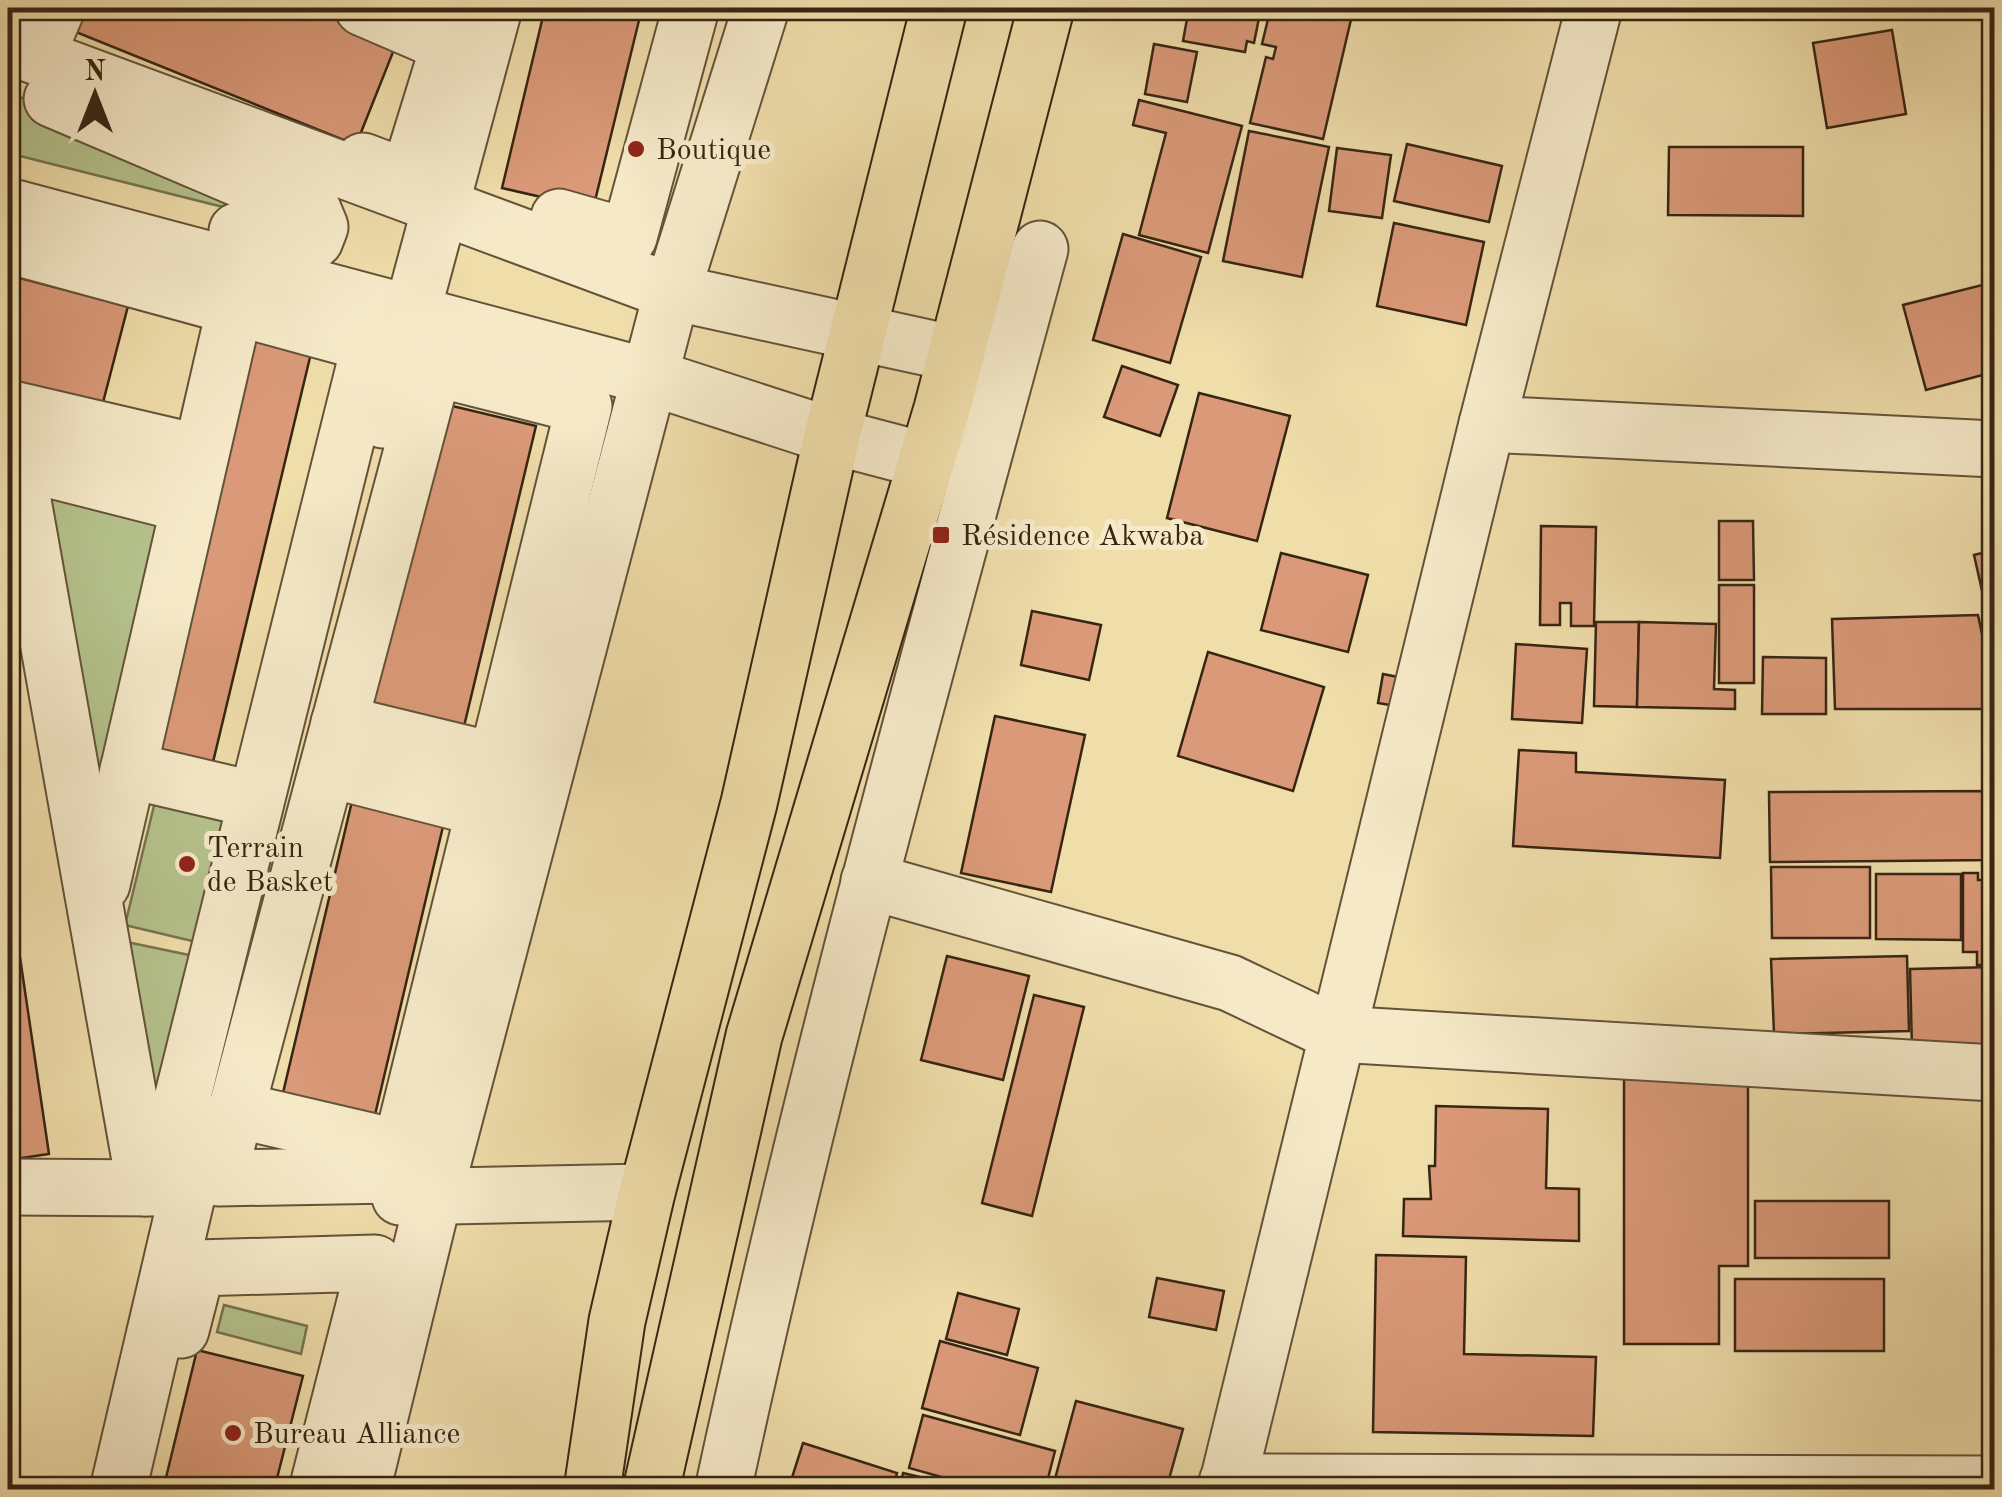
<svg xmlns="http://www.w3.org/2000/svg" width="2002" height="1497" viewBox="0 0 2002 1497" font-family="'Old Standard TT',serif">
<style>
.green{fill:#b5c28c;stroke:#767450;stroke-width:2.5}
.building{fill:#da9978;stroke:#362513;stroke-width:2.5}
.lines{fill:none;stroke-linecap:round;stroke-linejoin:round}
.minor-casing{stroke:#645339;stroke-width:59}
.major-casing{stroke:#362513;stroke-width:59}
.minor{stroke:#f5e9c8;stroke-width:55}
.major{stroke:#efddaa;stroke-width:55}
.poi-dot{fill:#8f2418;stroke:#f5e9c8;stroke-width:4}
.labels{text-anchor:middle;stroke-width:10;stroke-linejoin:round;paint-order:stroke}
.poi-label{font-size:30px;fill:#362513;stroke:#f5e9c8;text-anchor:start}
</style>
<rect width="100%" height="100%" fill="#efddaa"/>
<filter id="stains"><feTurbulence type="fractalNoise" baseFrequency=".002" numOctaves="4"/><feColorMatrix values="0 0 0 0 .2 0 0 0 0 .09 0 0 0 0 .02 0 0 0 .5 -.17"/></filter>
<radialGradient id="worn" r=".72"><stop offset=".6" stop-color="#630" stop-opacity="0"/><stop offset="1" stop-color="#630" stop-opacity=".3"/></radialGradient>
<g class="green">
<path d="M8,92L224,183L232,195L223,207L8,153Z"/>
<path d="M36,477L182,511L105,819Z"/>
<path d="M160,781L248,802L213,946L125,925Z"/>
<path d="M122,941L213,960L147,1133Z"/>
<path d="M224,1305L307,1326L301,1354L217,1332Z"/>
</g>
<g class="building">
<path d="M74,8H311L397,42L356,145L66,28Z"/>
<path d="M545,8H642L593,209L502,188Z"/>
<path d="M1189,8H1261L1254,43L1247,41L1245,52L1183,41Z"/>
<path d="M1286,8L1353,11L1323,139L1250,123L1266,57L1273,59L1276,47L1262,44L1269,15L1283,19Z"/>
<path d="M1892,30L1906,114L1827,128L1813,43Z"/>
<path d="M1154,44L1197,52L1187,102L1145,94Z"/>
<path d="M1139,100L1242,126L1208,253L1139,235L1166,133L1133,125Z"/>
<path d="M1249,131L1329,147L1302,277L1223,261Z"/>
<path d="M1407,144L1502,166L1489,222L1394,201Z"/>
<path d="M1669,147H1803V216L1668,215Z"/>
<path d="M1337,148L1391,155L1382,218L1329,211Z"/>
<path d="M1394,223L1484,242L1466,325L1377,306Z"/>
<path d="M1123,234L1201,257L1170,363L1093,340Z"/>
<path d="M8,275L128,306L100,414L8,390Z"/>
<path d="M1994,282V372L1926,390L1903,305Z"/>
<path d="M238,331L312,349L208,783L133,766Z"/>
<path d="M1122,366L1178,385L1160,436L1104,417Z"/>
<path d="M1199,393L1290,416L1257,541L1167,518Z"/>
<path d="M444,404L536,426L460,743L368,721Z"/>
<path d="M1719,521H1753L1754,580H1719Z"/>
<path d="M1541,526L1596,527L1594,626H1571V603H1560V625H1540Z"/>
<path d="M1994,550V644L1974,555Z"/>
<path d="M1281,553L1368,575L1348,652L1261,630Z"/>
<rect x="1719" y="585" width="35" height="98"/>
<path d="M1032,611L1101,625L1089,680L1021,665Z"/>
<path d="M1978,615L1994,691L1986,709H1835L1832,619Z"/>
<path d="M1596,622H1639L1637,707L1594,706Z"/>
<path d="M1639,622L1716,624L1714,689L1735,690V709L1637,707Z"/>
<path d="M1516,644L1587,649L1582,723L1512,719Z"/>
<path d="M1208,652L1324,687L1293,791L1178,756Z"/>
<path d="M1763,657L1826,658V714H1762Z"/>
<path d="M1383,674L1408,679L1402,707L1378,703Z"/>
<path d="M995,716L1085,735L1051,892L961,873Z"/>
<path d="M1519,750L1576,753V772L1725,780L1720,858L1513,846Z"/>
<path d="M1994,791V860L1770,862L1769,792Z"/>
<path d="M353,797L445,818L370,1136L278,1114Z"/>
<path d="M1771,867H1870V938H1772Z"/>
<path d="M1963,873H1978V880H1994V965H1977V952H1963Z"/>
<path d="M1876,874H1961V940L1876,939Z"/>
<path d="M8,876L49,1154L8,1160Z"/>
<path d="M947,956L1029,976L1003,1080L921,1060Z"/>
<path d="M1907,956L1909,1031L1774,1034L1771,959Z"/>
<path d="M1994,967V1047L1912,1048L1910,969Z"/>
<path d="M1034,995L1084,1007L1032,1216L982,1203Z"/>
<path d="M1624,1079H1748V1266H1719V1344H1624Z"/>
<path d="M1436,1106L1548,1109L1546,1188L1579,1189V1241L1403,1236L1404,1199H1431L1429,1166H1435Z"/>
<rect x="1755" y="1201" width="134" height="57"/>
<path d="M1376,1255L1466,1257L1464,1354L1596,1357L1593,1436L1373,1432Z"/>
<path d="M1157,1278L1224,1291L1216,1330L1149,1317Z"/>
<rect x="1735" y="1279" width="149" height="72"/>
<path d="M958,1293L1019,1309L1007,1355L946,1339Z"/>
<path d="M940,1341L1038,1368L1020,1435L922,1408Z"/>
<path d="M197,1350L303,1376L274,1490H163Z"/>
<path d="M1076,1401L1183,1429L1166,1490H1052Z"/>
<path d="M923,1415L1055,1451L1045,1490H988L909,1468Z"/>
<path d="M803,1443L897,1473L892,1490H788Z"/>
<path d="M903,1473L941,1482L939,1490H900Z"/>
</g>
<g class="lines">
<defs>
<g id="minor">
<path d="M363,8L449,45"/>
<path d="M45,36L57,8"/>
<path d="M8,46L672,292L956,354"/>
<path d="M52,99L313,210L320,227L315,240L304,248L237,231"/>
<path d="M363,161L408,178L442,68"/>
<path d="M8,206L650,377L832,436L927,461"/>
<path d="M559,217L629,237L691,8"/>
<path d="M8,245L370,344L160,1188L8,1187"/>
<path d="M434,368L584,406L394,1175L218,1178Z"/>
<path d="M8,408L201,453"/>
<path d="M383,420L494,8"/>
<path d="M1487,424L1994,449"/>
<path d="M8,459L189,505"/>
<path d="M16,461L145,1188"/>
<path d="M339,723L496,761"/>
<path d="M328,769L484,809"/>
<path d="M128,770L256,800"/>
<path d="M869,881L1230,983L1337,1034L1994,1073"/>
<path d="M102,884L235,307"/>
<path d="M237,1110L400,1148"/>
<path d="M400,1197L647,1192"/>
<path d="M181,1330L197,1268L375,1263L317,1490"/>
<path d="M1227,1482L1994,1484"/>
<path d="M118,1490L204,1123"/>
<path d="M362,1490L434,1196L672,292L761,8"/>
<path d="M723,1490C813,1072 928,661 1040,249"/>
<path d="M1226,1490L1487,424L1594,8"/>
</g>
<g id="major">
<path d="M592,1490L617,1321L647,1192L749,803L832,436L939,8"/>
<path d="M651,1490L754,1036L942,409L1046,8"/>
</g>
</defs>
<use href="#minor" class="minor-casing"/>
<use href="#major" class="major-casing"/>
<use href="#minor" class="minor"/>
<use href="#major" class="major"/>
</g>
<g class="poi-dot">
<circle cx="636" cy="149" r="10"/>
<rect x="931" y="525" width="20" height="20" rx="5"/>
<circle cx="187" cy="864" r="10"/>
<circle cx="233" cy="1433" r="10"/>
</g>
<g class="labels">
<g class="poi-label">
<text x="656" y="159">Boutique</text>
<text x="961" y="545">Résidence Akwaba</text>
<text x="207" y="857">Terrain<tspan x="207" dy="34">de Basket</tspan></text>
<text x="253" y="1443">Bureau Alliance</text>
</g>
</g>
<rect width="2002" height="1497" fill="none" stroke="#efddaa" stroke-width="40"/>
<rect x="10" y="10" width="1982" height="1477" fill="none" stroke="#362513" stroke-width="5"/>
<rect x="20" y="20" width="1962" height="1457" fill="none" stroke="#362513" stroke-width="2.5"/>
<g transform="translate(95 95)" stroke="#f5e9c8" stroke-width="8" paint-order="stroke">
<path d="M0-8L18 38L0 25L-18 38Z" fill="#362513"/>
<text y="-15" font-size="28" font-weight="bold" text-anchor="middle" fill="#362513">N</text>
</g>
<rect width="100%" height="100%" filter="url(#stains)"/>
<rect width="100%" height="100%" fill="url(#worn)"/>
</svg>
